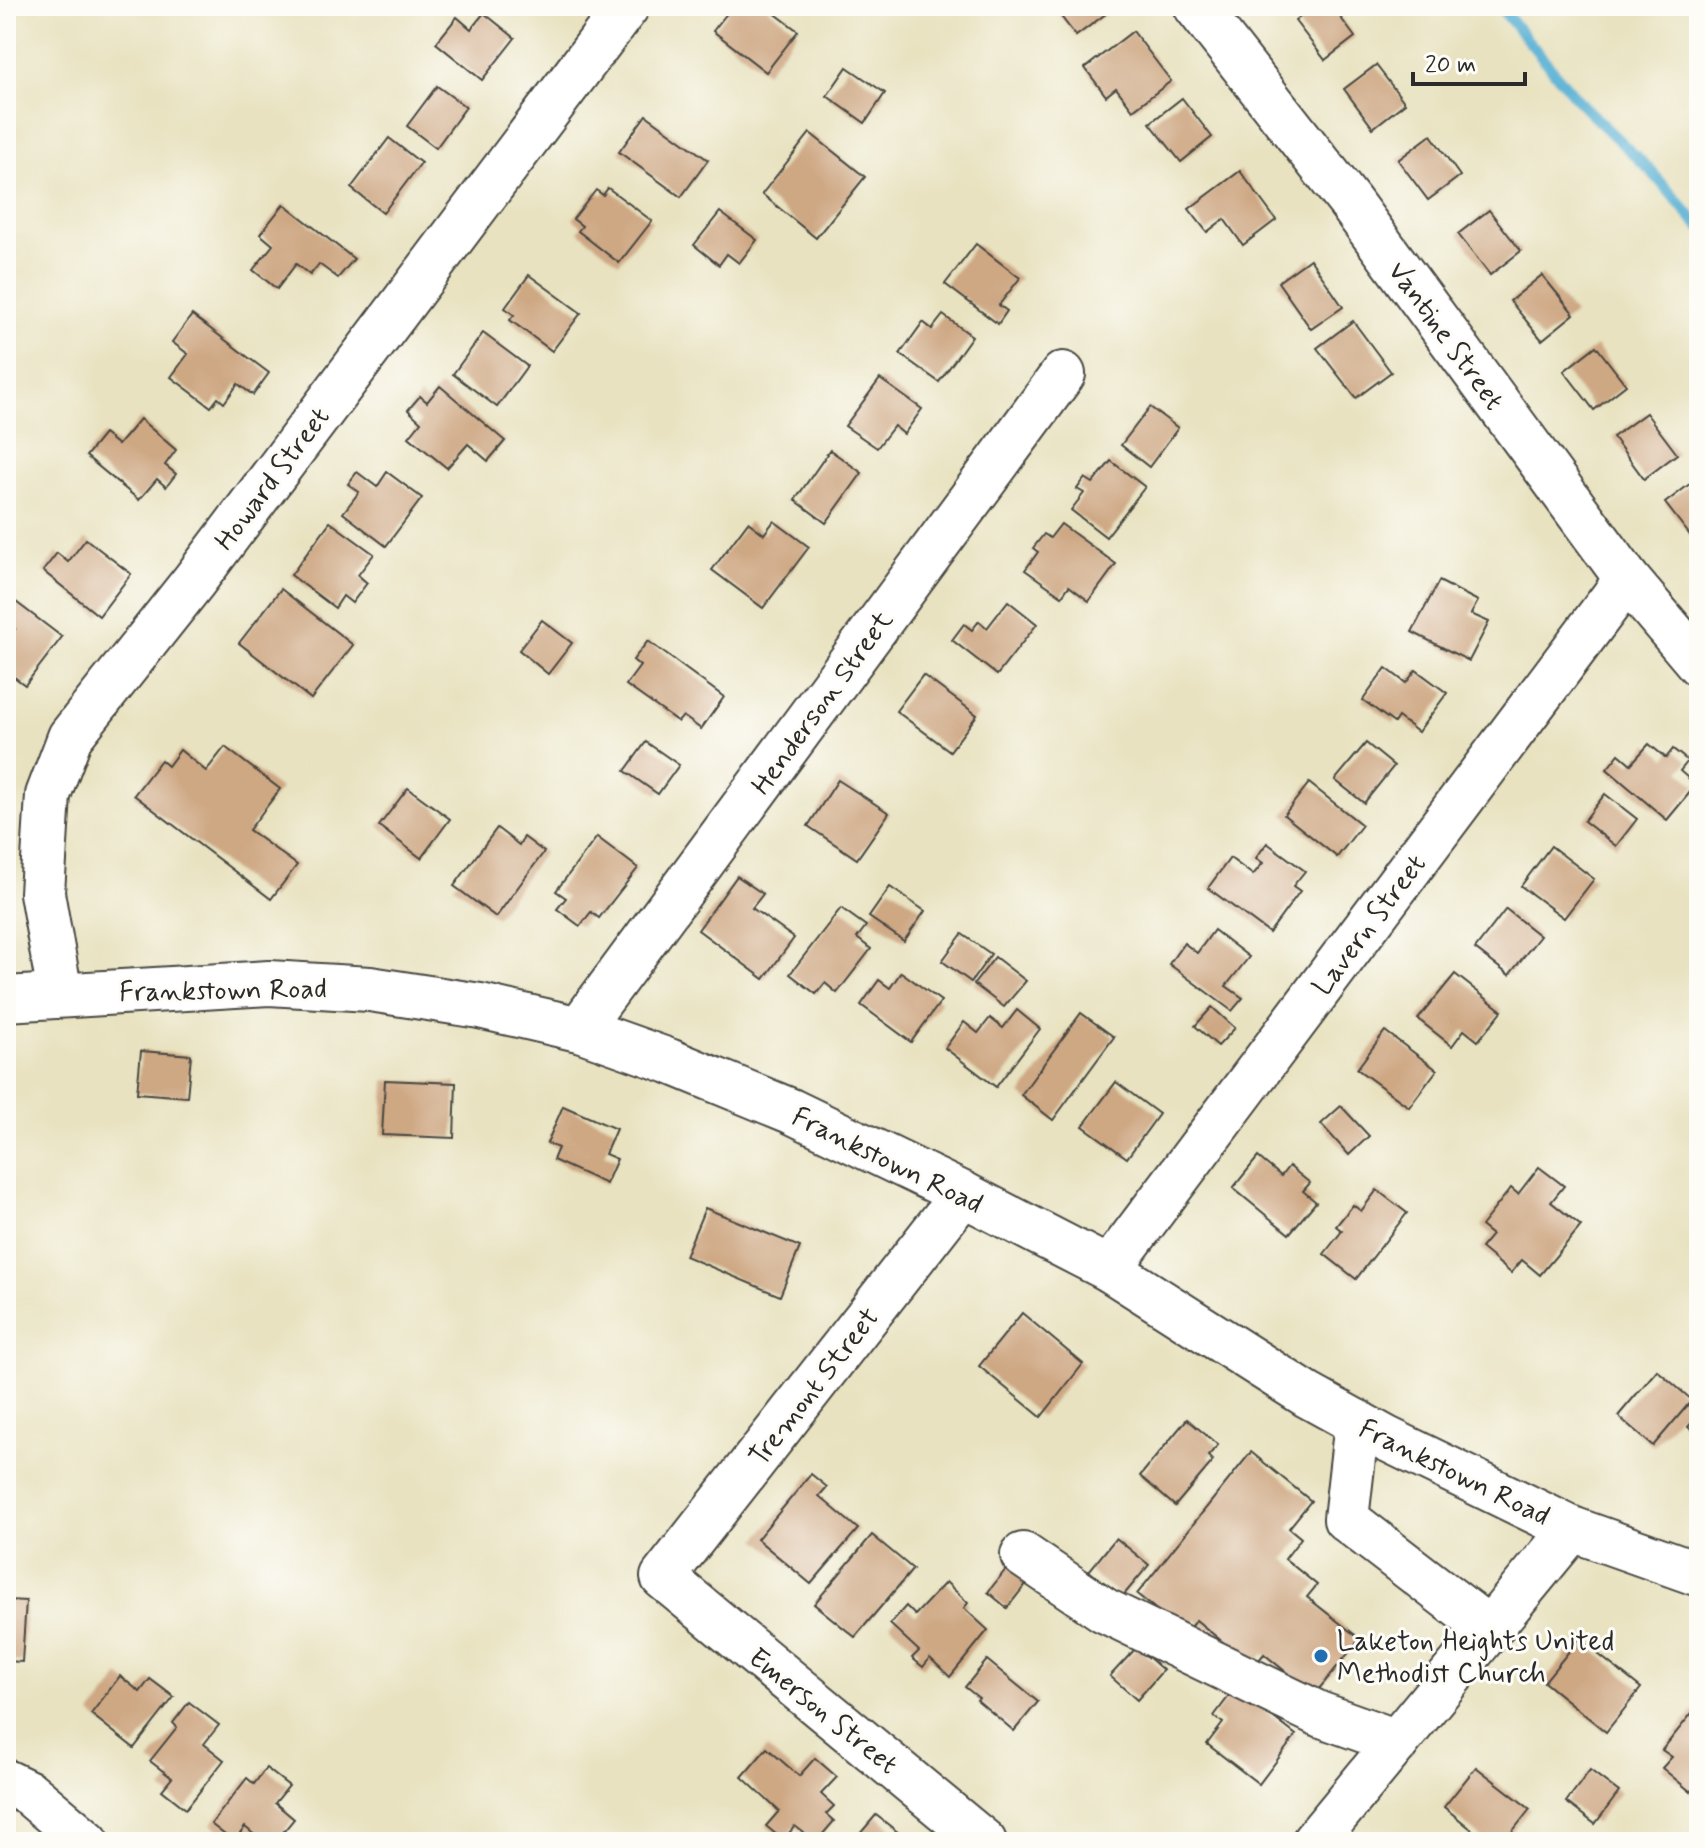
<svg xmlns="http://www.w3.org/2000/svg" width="1705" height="1848" viewBox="0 0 1705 1848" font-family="Mynerve,sans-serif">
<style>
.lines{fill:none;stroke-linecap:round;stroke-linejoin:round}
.stream{stroke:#55afd3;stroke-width:11}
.building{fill:#cea783}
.minor-casing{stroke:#474641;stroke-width:48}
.major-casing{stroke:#474641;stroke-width:48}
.minor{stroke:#fff;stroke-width:44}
.major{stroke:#fff;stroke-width:44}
.poi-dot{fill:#1f6fb2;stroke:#fdfcf7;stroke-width:3}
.labels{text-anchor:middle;stroke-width:6;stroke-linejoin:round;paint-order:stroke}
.street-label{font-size:28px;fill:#2b2b2b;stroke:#fdfcf7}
.poi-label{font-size:28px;fill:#2b2b2b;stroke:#fdfcf7;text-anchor:start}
</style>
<rect width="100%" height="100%" fill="#fdfcf7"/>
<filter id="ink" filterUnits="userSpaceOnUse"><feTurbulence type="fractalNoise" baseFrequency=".0125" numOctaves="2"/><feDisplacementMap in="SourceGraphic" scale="16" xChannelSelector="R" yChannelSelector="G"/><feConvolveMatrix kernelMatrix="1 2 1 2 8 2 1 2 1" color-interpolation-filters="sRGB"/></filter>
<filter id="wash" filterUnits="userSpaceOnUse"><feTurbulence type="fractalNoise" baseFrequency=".006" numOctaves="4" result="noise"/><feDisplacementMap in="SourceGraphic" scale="32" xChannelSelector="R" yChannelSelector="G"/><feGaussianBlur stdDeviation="1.8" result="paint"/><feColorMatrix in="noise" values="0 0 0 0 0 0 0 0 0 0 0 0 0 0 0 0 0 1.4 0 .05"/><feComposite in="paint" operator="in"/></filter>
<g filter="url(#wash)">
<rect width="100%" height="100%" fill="#e8e2c0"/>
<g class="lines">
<path class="stream" d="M1499,6L1583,106L1652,172L1699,226"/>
</g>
<g id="blocks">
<g class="building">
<path d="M720,6H765L798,31L766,72L713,31L728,12Z"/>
<path d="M1053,6H1108L1111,10L1076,36Z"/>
<path d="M1314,6H1332L1355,37L1325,60L1295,21Z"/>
<path d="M484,13L515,38L482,80L436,43L457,17L471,29Z"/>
<path d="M1133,31L1171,81L1133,110L1116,88L1106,96L1085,68Z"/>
<path d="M1376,65L1405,103L1373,128L1344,89Z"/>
<path d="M847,67L885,93L865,123L827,96Z"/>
<path d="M437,86L466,107L436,148L407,126Z"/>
<path d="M1182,98L1212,137L1181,162L1150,123Z"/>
<path d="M646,115L708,160L681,197L619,152Z"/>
<path d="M810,133L865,177L816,238L762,194Z"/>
<path d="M1431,135L1460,176L1428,200L1398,160Z"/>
<path d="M389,138L421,163L383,213L351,188Z"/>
<path d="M1240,171L1276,220L1243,245L1224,219L1207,232L1189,209Z"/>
<path d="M608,188L652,221L619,263L578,231L582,226L573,219L596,190L603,195Z"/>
<path d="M284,204L354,259L338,278L319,264L310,275L296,264L277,289L253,270L273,245L260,234Z"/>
<path d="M1489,210L1521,251L1490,275L1458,234Z"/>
<path d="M720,212L757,240L739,263L727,254L719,265L694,245Z"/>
<path d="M976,244L1020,278L999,305L1007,311L998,324L945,284Z"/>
<path d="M1310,259L1343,307L1311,329L1278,282Z"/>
<path d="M529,275L581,313L552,351L510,320L514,315L505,308Z"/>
<path d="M1542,275L1574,314L1542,340L1510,301Z"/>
<path d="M192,315L269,373L253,395L238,384L224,403L218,398L211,407L171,377L188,354L172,342Z"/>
<path d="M943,315L972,336L939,382L900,354L923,322L932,329Z"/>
<path d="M1353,321L1391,372L1356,398L1317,348Z"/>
<path d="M483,333L527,366L497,407L453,374Z"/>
<path d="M1596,346L1626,385L1594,410L1564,371Z"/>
<path d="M880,379L922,409L904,434L894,426L877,448L845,426Z"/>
<path d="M440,386L505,441L488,461L468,444L447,468L409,437L421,422L408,410L420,396L427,402Z"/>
<path d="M1150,407L1178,428L1149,467L1121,445Z"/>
<path d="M1646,413L1677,454L1644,479L1613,437Z"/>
<path d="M140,419L176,450L165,465L176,474L166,487L157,479L139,500L86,456L104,434L118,445Z"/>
<path d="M830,450L862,473L826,523L795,500Z"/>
<path d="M1111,461L1145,487L1106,537L1071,510L1084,493L1077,489L1085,478L1093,483Z"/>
<path d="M357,472L377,487L387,472L422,498L386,546L343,513L359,492L348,484Z"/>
<path d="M1699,477V541L1696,543L1665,503Z"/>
<path d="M774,521L809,547L763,608L712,570L748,522L764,534Z"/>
<path d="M330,522L374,554L358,575L367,583L352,603L343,596L335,608L291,575Z"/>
<path d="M1061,524L1116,564L1089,601L1069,586L1062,596L1025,570L1038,552L1033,548L1044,534L1050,538Z"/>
<path d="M86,539L131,574L99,616L43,571L57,553L68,562Z"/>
<path d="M1439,581L1478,601L1471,614L1489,622L1469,661L1412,632Z"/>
<path d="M281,589L353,645L311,699L239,643Z"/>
<path d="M1008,601L1037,624L997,675L952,640L964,624L972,630L979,621L987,628Z"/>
<path d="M16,602L62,637L25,685L6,671V640L15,629L6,622V616Z"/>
<path d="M542,620L572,643L548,674L519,650Z"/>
<path d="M648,641L724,697L701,729L683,716L678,722L626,685L640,666L633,660Z"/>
<path d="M1386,668L1406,683L1416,670L1447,693L1418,732L1398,717L1394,723L1363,700Z"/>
<path d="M923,675L977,715L950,751L896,711Z"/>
<path d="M646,742L679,765L658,794L625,771Z"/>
<path d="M1366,743L1394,766L1364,803L1335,780Z"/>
<path d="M1649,744L1666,758L1673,749L1688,761L1680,771L1696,785L1667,820L1607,769L1619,754L1631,764Z"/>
<path d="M225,747L280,789L249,830L297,865L271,899L134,795L161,760L168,766L180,750L206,771Z"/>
<path d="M838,780L889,813L857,859L808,826Z"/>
<path d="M1309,783L1362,825L1337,857L1284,815Z"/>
<path d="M408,788L450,819L421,858L379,826Z"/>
<path d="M1605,794L1637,819L1616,846L1584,821Z"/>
<path d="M497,828L519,845L524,837L544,852L496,917L454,886Z"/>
<path d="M597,837L638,868L599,918L591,912L580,926L557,909L566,898L556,891Z"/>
<path d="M1267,843L1305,871L1293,886L1300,891L1269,933L1208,888L1230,858L1253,875L1263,863L1256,858Z"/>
<path d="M1551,846L1594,879L1564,918L1521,886Z"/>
<path d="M737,876L763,894L752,908L794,938L764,979L698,930Z"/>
<path d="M890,887L925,911L904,941L869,917Z"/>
<path d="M841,908L866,926L857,938L871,949L837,993L825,983L816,994L790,974Z"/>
<path d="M1506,909L1540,936L1509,975L1475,949Z"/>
<path d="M1214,930L1249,957L1226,986L1243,998L1232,1011L1169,964L1184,943L1197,953Z"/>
<path d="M962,934L991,954L971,982L942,961Z"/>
<path d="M995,957L1026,981L1004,1007L974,984Z"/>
<path d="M901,972L941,1001L911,1042L861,1005L879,980L890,988Z"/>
<path d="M1455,974L1502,1011L1478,1041L1464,1030L1452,1046L1418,1019Z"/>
<path d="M1212,1007L1235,1028L1218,1046L1195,1026Z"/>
<path d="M1017,1010L1040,1029L996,1087L945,1048L964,1022L978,1033L990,1018L1003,1028Z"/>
<path d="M1081,1013L1114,1037L1053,1120L1021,1095Z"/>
<path d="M1385,1031L1437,1070L1409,1107L1357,1069Z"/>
<path d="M141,1051L191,1055L187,1097L137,1093Z"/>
<path d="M385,1080L456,1083L454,1138L382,1135Z"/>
<path d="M1116,1082L1159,1114L1127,1158L1083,1126Z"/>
<path d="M563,1106L616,1129L605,1154L617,1159L606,1184L553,1160L558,1148L547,1143Z"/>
<path d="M1341,1106L1369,1136L1349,1155L1321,1124Z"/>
<path d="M1258,1157L1281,1176L1289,1166L1310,1183L1303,1191L1316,1202L1289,1234L1233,1188Z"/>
<path d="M1539,1167L1564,1186L1551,1202L1581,1226L1540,1275L1522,1260L1511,1273L1481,1248L1492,1235L1481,1226L1511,1188L1518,1194Z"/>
<path d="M1377,1190L1407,1213L1356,1279L1324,1254L1342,1231L1336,1226L1353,1205L1361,1211Z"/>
<path d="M705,1208L800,1247L780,1296L685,1256Z"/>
<path d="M1022,1313L1083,1364L1041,1417L979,1366Z"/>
<path d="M1657,1370L1692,1400L1653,1446L1618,1416Z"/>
<path d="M1699,1414V1437L1688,1427Z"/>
<path d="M1187,1419L1218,1445L1208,1456L1213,1461L1175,1506L1140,1476Z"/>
<path d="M1251,1452L1311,1501L1289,1528L1301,1538L1285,1559L1317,1585L1307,1597L1360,1639L1314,1695L1264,1654L1253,1667L1196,1620L1185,1633L1137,1594Z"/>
<path d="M811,1474L827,1487L819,1496L858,1529L811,1584L757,1539Z"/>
<path d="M872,1535L913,1569L855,1637L814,1604Z"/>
<path d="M1116,1538L1149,1565L1122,1597L1089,1571Z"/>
<path d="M1011,1563L1030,1579L1007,1608L988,1592Z"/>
<path d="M946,1582L968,1603L964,1608L988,1630L950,1677L930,1658L923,1667L912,1658L919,1651L890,1624L906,1606L915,1615Z"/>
<path d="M6,1600L26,1601L22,1662L6,1661Z"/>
<path d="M1579,1639L1641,1688L1606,1732L1544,1682Z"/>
<path d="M1137,1647L1163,1670L1137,1700L1110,1676Z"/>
<path d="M987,1660L1038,1702L1014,1731L977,1700L979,1698L965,1687Z"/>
<path d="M120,1676L140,1692L150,1679L174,1697L134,1748L91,1714Z"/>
<path d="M1235,1688L1296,1735L1259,1784L1207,1744L1223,1723L1214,1716Z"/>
<path d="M189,1702L219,1725L204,1744L224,1760L186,1809L162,1790L172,1778L150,1761L177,1727L173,1723Z"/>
<path d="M1699,1704V1782L1691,1792L1662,1768L1672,1757L1662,1750Z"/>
<path d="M767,1748L799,1776L815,1758L837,1777L821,1794L834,1806L826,1814L834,1821L816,1842L795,1826L783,1840L766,1826L779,1811L742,1777Z"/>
<path d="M1476,1767L1530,1809L1504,1842H1487L1444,1807Z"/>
<path d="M266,1768L289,1786L275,1803L294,1819L275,1842H263L245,1827L234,1842L211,1824L247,1778L254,1784Z"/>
<path d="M1590,1770L1619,1792L1595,1824L1566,1802Z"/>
<path d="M876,1815L904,1837L900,1842H853Z"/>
</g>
</g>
</g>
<g filter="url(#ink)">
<use href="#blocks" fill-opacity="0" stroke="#474641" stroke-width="2"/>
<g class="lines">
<defs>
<g id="minor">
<path d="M1196,6L1349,201L1627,579L1699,664"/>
<path d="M60,994L42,893L48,795L70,737L194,581L627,6"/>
<path d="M579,1029L1063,374"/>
<path d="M963,1194L663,1577L984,1842"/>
<path d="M1109,1269L1627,579"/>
<path d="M1357,1422L1346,1519L1489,1629"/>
<path d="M1023,1555L1104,1610L1319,1714L1397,1742"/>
<path d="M6,1782L29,1793L87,1842"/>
<path d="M1314,1842L1572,1529"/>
</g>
<path id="major" d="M6,999L269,983L370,989L480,1006L579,1029L669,1061L791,1111L963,1194L1109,1269L1307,1395L1385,1438L1572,1529L1699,1574"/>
</defs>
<use href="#minor" class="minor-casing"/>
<use href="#major" class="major-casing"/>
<use href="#minor" class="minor"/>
<use href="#major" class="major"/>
</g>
</g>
<circle class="poi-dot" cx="1321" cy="1656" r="8"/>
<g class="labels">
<g class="street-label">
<text transform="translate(1447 335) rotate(54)" y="10">Vantine Street</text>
<text transform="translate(271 478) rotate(-53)" y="10">Howard Street</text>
<text transform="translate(821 702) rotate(-54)" y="10">Henderson Street</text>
<text transform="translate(1368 924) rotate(-53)" y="10">Lavern Street</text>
<text transform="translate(223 989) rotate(-1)" y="10">Frankstown Road</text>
<text transform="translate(888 1159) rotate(26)" y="10">Frankstown Road</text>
<text transform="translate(813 1386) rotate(-52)" y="10">Tremont Street</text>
<text transform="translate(1455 1471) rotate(26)" y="10">Frankstown Road</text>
<text transform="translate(824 1710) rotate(39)" y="10">Emerson Street</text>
</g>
<g class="poi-label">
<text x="1337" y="1650">Laketon Heights United<tspan x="1337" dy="32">Methodist Church</tspan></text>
</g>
</g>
<rect width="1705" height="1848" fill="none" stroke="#fdfcf7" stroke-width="32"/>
<path d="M1413 72v12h112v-12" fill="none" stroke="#2b2b2b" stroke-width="4"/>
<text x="1425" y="72" font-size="24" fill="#2b2b2b" stroke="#fdfcf7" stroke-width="6" paint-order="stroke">20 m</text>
</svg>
